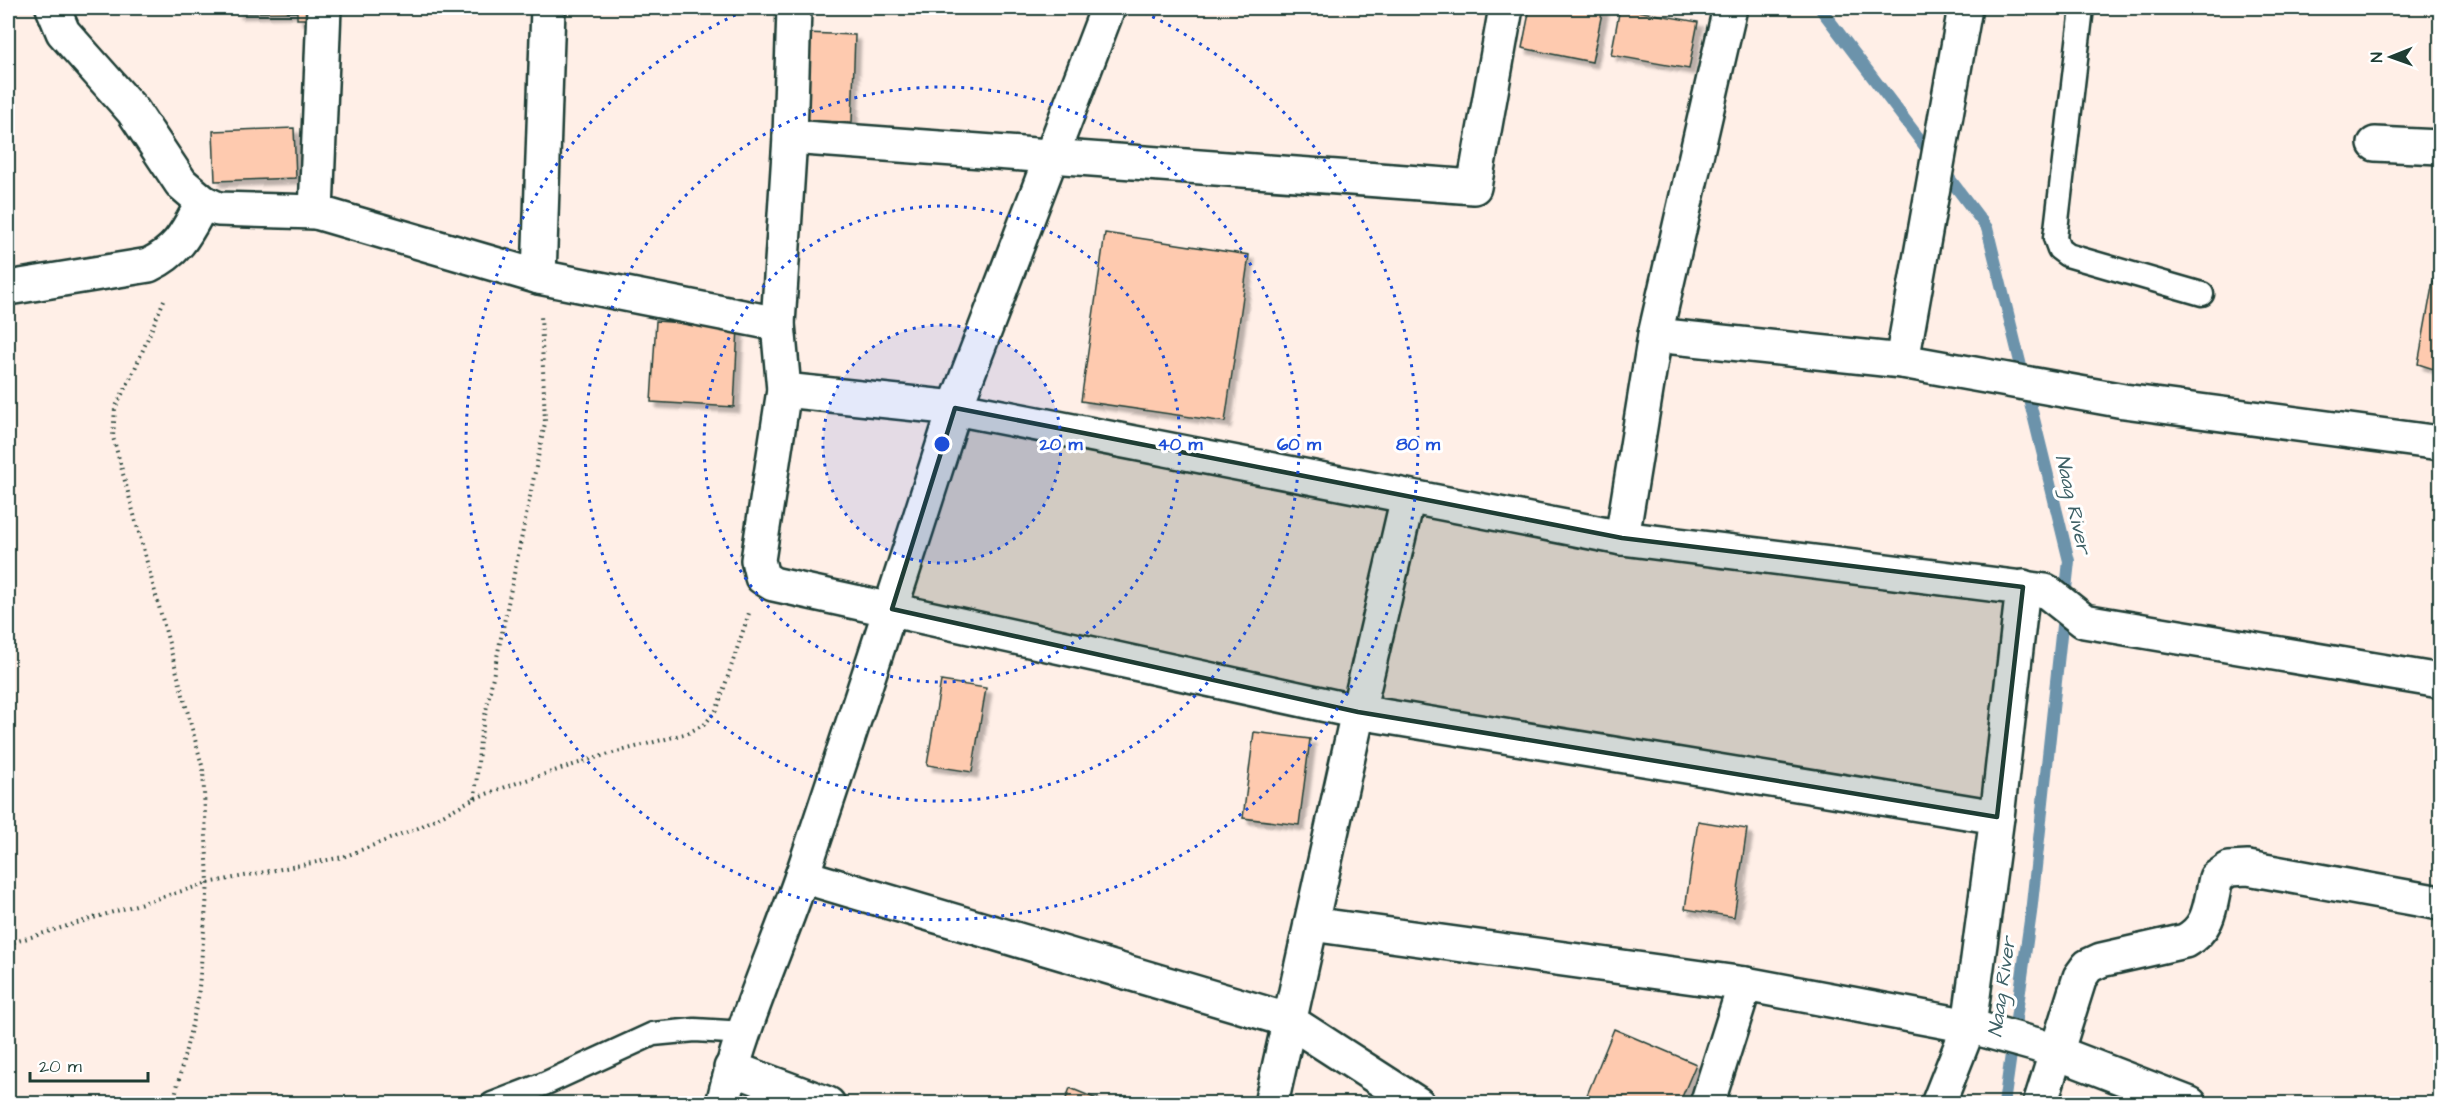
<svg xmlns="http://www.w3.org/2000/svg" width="2448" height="1111" viewBox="0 0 2448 1111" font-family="'Architects Daughter',sans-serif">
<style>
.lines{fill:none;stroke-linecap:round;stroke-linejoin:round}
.stream{stroke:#6c93ab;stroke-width:12}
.building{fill:#fecaaf;stroke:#1f3d34;stroke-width:1.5;filter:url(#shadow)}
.lane-casing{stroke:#1f3d34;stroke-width:27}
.street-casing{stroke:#1f3d34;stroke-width:38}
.path{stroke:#1f3d34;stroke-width:4;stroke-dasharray:1.5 4.5;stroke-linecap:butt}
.lane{stroke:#fff;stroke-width:22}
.street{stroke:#fff;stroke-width:33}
.marked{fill:#1f3d34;fill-opacity:0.2;stroke:#1f3d34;stroke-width:4.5;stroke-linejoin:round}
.ring{fill:none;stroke:#1d4ed8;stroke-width:3;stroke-dasharray:3 6}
.labels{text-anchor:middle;stroke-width:6;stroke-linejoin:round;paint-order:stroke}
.water-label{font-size:20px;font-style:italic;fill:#3f6166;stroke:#fff}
.centre{fill:#1d4ed8;stroke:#fff;stroke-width:3}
.ring-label{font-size:18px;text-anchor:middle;font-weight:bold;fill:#1d4ed8;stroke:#fff;stroke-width:6;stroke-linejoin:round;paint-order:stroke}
</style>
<defs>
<filter id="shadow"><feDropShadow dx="5.5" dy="5.5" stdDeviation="1.5" flood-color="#0004"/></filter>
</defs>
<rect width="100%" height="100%" fill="#ffefe7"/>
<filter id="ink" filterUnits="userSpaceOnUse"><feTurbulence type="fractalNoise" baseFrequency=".0167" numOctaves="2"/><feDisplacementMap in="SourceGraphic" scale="12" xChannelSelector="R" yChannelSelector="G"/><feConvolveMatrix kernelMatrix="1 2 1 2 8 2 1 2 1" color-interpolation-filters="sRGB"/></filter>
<g filter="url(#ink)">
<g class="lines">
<path class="stream" d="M1820,8L1987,228L2069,561L2031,913L2004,1104"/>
</g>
<g class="building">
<path d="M236,8H312V19H297V12L236,13Z"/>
<path d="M1530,8H1603L1592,62L1522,48Z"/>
<path d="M1620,8L1698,22L1689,69L1611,55Z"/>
<path d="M806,33L855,35L852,122L803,121Z"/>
<path d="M294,128L296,178L215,181L213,131Z"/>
<path d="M1105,233L1249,255L1225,422L1081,401Z"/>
<path d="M2433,281L2440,282V371L2418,364Z"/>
<path d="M656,321L738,327L734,407L651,402Z"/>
<path d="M941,681L986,688L972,772L927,765Z"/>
<path d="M1254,732L1310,739L1299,825L1243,818Z"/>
<path d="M1698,821L1747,829L1734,917L1685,909Z"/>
<path d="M1614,1029L1696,1064L1679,1104H1608L1587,1095Z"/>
<path d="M1070,1088L1109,1104H1064Z"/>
</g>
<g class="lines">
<defs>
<g id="lane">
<path d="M2082,8L2055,238L2059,249L2067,255L2202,294"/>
<path d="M492,1104L544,1084L653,1034L695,1030L745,1033"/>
</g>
<g id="street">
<path d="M53,8L63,32L133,111L181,183L203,202L218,209L316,212"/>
<path d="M324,8L316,212L539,277L548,8"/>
<path d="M1108,8L955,408L1622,538L2046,591L2084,621L2440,681"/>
<path d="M790,137L1474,187L1506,8"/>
<path d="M2375,144L2440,147"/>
<path d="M539,277L778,324"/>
<path d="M8,288L149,265C180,250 187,231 203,202"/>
<path d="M1655,335L1902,361L2124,401L2440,443"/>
<path d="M1902,361L1965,8"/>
<path d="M784,390L758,560L762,577L773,584L1358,712L1408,497"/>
<path d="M1622,538L1655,335L1730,8"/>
<path d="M802,876L1288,1020L1418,1104"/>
<path d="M1311,924L1745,984L1969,1026L2037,1045L2190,1104"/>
<path d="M731,1068L828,1104"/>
<path d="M723,1104C741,1025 777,949 803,873C855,718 906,563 955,408L784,390L778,324L790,137L794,8"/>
<path d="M1271,1104L1358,712L1997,817"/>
<path d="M1707,1104L1745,984"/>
<path d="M1938,1104L1969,1026L1997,817L2023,587"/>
<path d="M2040,1104L2080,977L2088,966L2101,960L2185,941C2211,927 2210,904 2216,878L2229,869L2248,868L2440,903"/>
</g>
</defs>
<use href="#lane" class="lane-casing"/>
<use href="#street" class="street-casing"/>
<g class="path">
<path d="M164,300L134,371L115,408L113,437L203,769L208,883L198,999L173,1104"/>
<path d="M475,798L480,740L545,423L541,314"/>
<path d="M8,944L208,883L343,857L418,828L475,798L517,783L598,757L688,733L705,724L717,709L749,613"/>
</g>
<use href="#lane" class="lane"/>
<use href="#street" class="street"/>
</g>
</g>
<path class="marked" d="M955,408L1622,538L2023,587L1997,817L1358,712L892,609Z"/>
<circle cx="942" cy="444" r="119" fill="#1d4ed8" fill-opacity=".12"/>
<g class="ring">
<circle cx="942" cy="444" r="119"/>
<circle cx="942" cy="444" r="238"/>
<circle cx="942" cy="444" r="357"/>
<path d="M1136 9A476 476 0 1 1 748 9"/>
</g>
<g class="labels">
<g class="water-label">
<text transform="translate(2074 504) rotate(77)" y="7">Naag River</text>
<text transform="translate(2001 987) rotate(-82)" y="7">Naag River</text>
</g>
</g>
<circle cx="942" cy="444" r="9" class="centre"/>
<g class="ring-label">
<text x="1061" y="450">20 m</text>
<text x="1180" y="450">40 m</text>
<text x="1299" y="450">60 m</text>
<text x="1418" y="450">80 m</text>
</g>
<rect width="2448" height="1111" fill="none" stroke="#fff" stroke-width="30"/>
<rect x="15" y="15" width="2418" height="1081" fill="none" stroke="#1f3d34" stroke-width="2" filter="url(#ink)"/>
<g transform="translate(2391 57) rotate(269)" stroke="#ffffff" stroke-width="4.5" paint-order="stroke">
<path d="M0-4.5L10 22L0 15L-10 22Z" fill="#1f3d34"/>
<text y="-9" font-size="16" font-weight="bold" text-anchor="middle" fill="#1f3d34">N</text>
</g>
<path d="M30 1072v9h118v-9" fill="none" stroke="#1f3d34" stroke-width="3"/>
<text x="39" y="1072" font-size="18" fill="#1f3d34" stroke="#ffffff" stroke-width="4.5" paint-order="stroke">20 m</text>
</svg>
